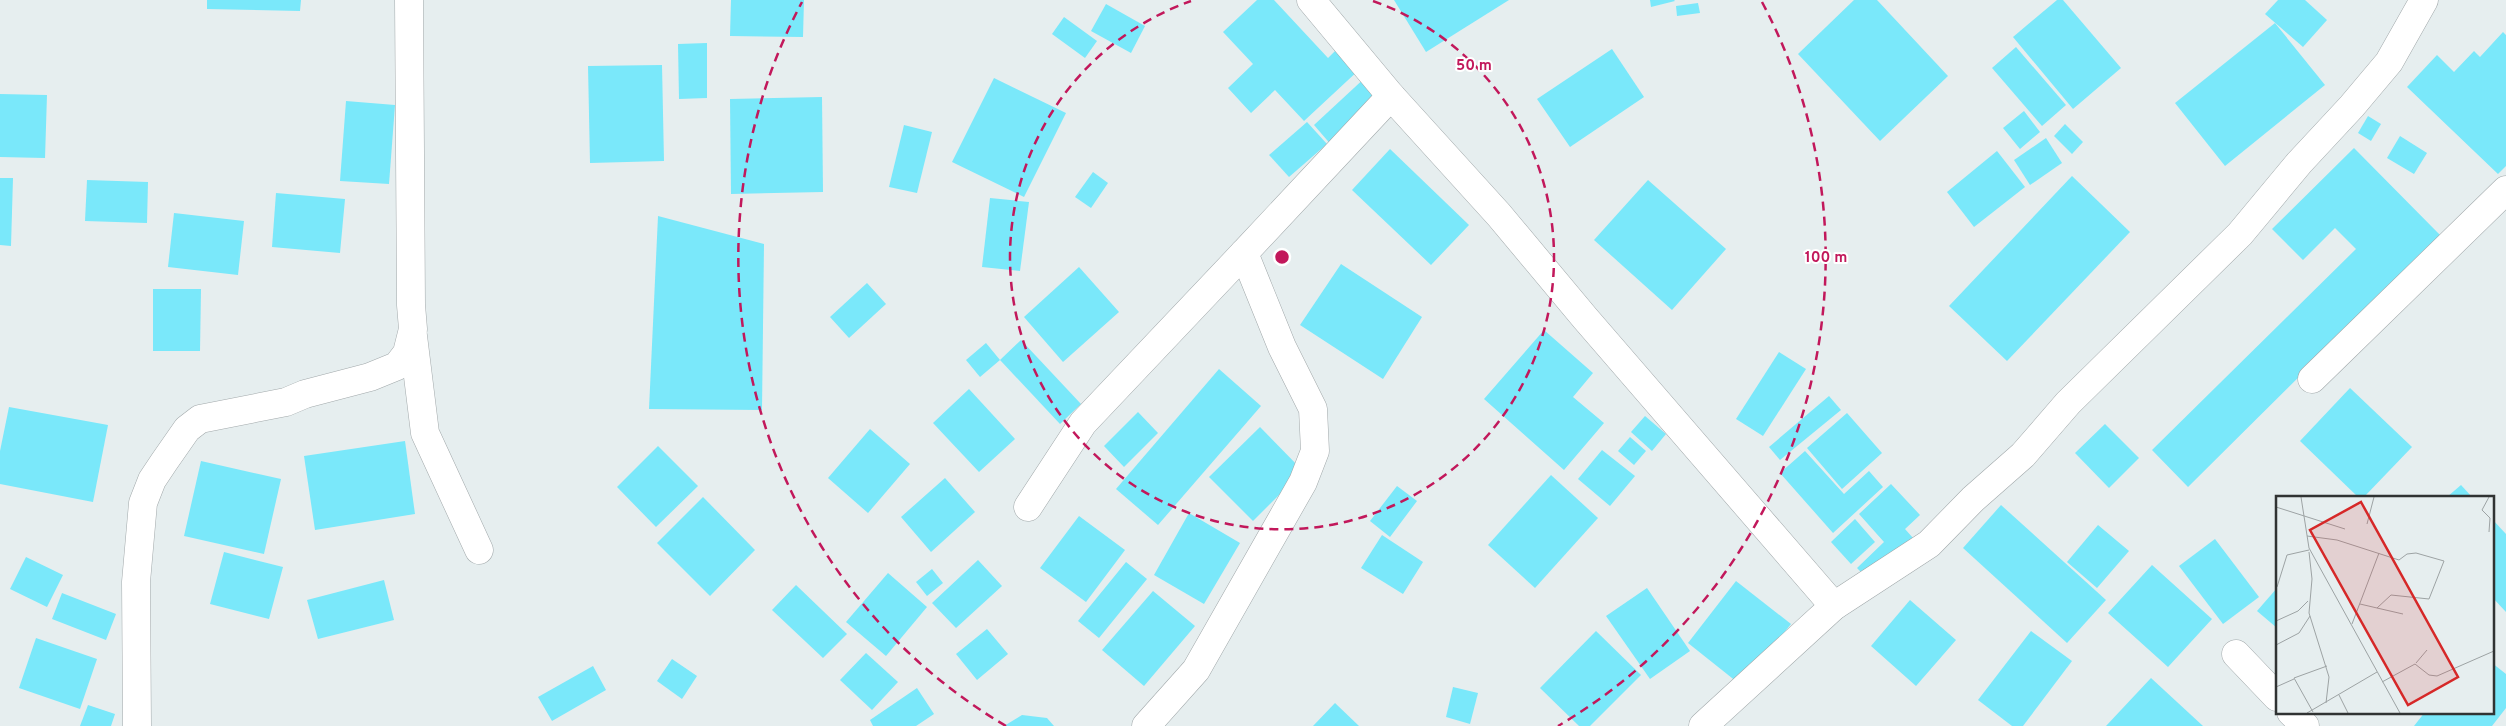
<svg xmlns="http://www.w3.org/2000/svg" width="2506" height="726" viewBox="0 0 2506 726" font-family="Overpass,sans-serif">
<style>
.building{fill:#7ae8fa}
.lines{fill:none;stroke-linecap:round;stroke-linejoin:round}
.minor-casing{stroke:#a1a8aa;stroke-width:29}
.minor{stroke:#fff;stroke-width:28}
.ring{fill:none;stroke:#c2185b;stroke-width:2.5;stroke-dasharray:9 6}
.inset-road{fill:none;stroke:#9da3a4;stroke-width:1}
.view{fill:#d62828;fill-opacity:0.15;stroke:#d62828;stroke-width:2.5}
.inset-edge{fill:none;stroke:#303333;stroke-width:2.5}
.centre{fill:#c2185b;stroke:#fff;stroke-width:2.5}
.ring-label{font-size:15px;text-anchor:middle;font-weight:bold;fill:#c2185b;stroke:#fff;stroke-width:4;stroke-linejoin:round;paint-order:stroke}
</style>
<rect width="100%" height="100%" fill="#e6eeef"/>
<g class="building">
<path d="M207,0H301L300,11L207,9Z"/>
<path d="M731,0H804L803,37L730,36Z"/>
<path d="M1257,0H1274L1328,58L1340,46L1361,68L1304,121L1275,90L1251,113L1228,88L1253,64L1223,32Z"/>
<path d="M1394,0H1509L1426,52Z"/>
<path d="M1650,0H1674L1675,1L1651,7Z"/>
<path d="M1854,0H1877L1948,76L1880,141L1798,54Z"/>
<path d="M2057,0H2063L2121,68L2073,109L2013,37Z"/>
<path d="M2278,0H2305L2327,20L2303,47L2265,14Z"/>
<path d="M1698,3L1700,13L1677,16L1676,6Z"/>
<path d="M1106,4L1145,26L1131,53L1091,31Z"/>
<path d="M1064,17L1097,41L1085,58L1052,34Z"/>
<path d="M2275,23L2325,85L2225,166L2175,103Z"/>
<path d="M2503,32L2506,35V166L2498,174L2407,87L2437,55L2454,72L2474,51L2480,57Z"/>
<path d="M707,43V98L679,99L678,44Z"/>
<path d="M2016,47L2066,105L2042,126L1992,68Z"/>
<path d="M1612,49L1644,97L1570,147L1537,99Z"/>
<path d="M662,65L664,161L590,163L588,66Z"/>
<path d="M1368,75L1388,96L1333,147L1314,125Z"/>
<path d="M994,78L1066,113L1024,197L952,162Z"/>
<path d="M0,94L47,95L45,158L0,157Z"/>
<path d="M822,97L823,192L731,194L730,99Z"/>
<path d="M346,101L395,105L389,184L340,181Z"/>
<path d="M2024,111L2040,132L2020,149L2003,128Z"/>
<path d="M2368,116L2381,124L2371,141L2358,133Z"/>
<path d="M1307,122L1327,144L1289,177L1269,155Z"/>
<path d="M2065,124L2083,142L2072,154L2054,136Z"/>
<path d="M904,125L932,132L917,193L889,187Z"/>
<path d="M2400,136L2427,153L2414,174L2387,158Z"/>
<path d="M2046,138L2062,163L2030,185L2014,160Z"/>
<path d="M2354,148L2441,236L2188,487L2152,450L2356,249L2335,228L2303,260L2272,229Z"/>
<path d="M1390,149L1469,225L1431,265L1352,190Z"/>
<path d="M1997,151L2025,187L1974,227L1947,192Z"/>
<path d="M1093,172L1108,183L1091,208L1075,197Z"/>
<path d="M2072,176L2130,232L2007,361L1949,306Z"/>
<path d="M0,178H13L11,246L0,245Z"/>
<path d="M87,180L148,182L147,223L85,221Z"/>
<path d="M1648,180L1726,249L1672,310L1594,240Z"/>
<path d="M276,193L345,199L340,253L272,247Z"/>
<path d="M990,198L1029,202L1020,271L982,267Z"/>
<path d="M174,213L244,221L238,275L168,267Z"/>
<path d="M658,216L764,244L762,410L649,409Z"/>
<path d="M1341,264L1422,317L1383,379L1300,325Z"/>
<path d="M1079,267L1119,312L1063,362L1024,317Z"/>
<path d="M867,283L886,304L849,338L830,317Z"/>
<path d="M153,289H201L200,351H153Z"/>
<path d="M1544,330L1593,373L1573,397L1604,423L1564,470L1484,399Z"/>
<path d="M1021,340L1081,404L1060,424L1000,360Z"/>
<path d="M986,343L1000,360L980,377L966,360Z"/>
<path d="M1779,352L1806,369L1763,436L1736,419Z"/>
<path d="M1219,369L1261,406L1158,525L1116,489Z"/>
<path d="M2350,388L2412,447L2364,497H2358L2300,441Z"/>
<path d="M969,389L1015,439L979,472L933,423Z"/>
<path d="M1829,396L1841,410L1780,460L1769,447Z"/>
<path d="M9,407L108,425L93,502L0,484V451Z"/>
<path d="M1138,412L1158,433L1124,467L1104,446Z"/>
<path d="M1847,413L1882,453L1842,489L1807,448Z"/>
<path d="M1645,416L1666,434L1652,451L1631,432Z"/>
<path d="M2105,424L2139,458L2109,488L2075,453Z"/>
<path d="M1260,427L1303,471L1253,521L1209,477Z"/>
<path d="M870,429L910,464L868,513L828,478Z"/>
<path d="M1630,437L1646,451L1634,465L1618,451Z"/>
<path d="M405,441L415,514L315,530L304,456Z"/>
<path d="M658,446L698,486L656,527L617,487Z"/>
<path d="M1602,450L1635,476L1610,506L1578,479Z"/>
<path d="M1805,451L1844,494L1869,471L1883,487L1833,533L1780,473Z"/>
<path d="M201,461L281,479L264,554L184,536Z"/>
<path d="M1551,475L1598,518L1535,588L1488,545Z"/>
<path d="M945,478L975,512L931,552L901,517Z"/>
<path d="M1891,484L1920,515L1905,529L1913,538L1869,580L1857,568L1884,542L1859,514Z"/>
<path d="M2461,485L2472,497H2447Z"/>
<path d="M1397,486L1417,501L1390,537L1370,521Z"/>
<path d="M703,497L755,550L710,596L657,543Z"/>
<path d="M2001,505L2106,600L2067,643L1963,548Z"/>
<path d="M1189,513L1240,543L1204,604L1154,575Z"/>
<path d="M1079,516L1125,550L1086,602L1040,568Z"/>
<path d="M1855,519L1875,542L1851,564L1831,542Z"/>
<path d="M2492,519L2506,534V612L2492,597Z"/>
<path d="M2098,525L2129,551L2097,588L2067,562Z"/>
<path d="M1382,535L1423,562L1403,594L1361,568Z"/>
<path d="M2215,539L2259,597L2223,624L2179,566Z"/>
<path d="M224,552L283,567L269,619L210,604Z"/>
<path d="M26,557L63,575L47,607L10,589Z"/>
<path d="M978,560L1002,586L956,628L932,603Z"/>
<path d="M1126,562L1147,579L1099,638L1078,621Z"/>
<path d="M2152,565L2212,619L2168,667L2108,613Z"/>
<path d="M932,569L943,583L927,596L916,582Z"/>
<path d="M888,573L927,607L886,656L846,622Z"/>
<path d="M384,580L394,620L318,639L307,600Z"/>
<path d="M1736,581L1791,624L1742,686L1688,643Z"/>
<path d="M796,585L847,634L823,658L772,610Z"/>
<path d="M1647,588L1690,651L1650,679L1606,616Z"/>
<path d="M2277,588V628L2257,611Z"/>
<path d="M1153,591L1195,626L1144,686L1102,650Z"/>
<path d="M62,593L116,614L106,640L52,619Z"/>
<path d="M1910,600L1956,640L1916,686L1871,646Z"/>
<path d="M987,629L1008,654L977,680L956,654Z"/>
<path d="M1596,631L1641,675L1590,726H1579L1540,688Z"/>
<path d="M2031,631L2072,661L2023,726H2012L1978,700Z"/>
<path d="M36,638L97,659L80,709L19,688Z"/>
<path d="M866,653L898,682L872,710L840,680Z"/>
<path d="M672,659L697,676L682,699L657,681Z"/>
<path d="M2492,663L2506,674V708L2492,726H2414L2425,712H2492Z"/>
<path d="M593,666L606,690L552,721L538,697Z"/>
<path d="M2151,678L2203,726H2106Z"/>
<path d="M1453,687L1478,693L1470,724L1446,717Z"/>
<path d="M917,688L934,714L916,726H873L870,720Z"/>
<path d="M1335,703L1359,726H1313Z"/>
<path d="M88,705L115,714L111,726H80Z"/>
<path d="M1022,715L1047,718L1054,726H1004Z"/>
</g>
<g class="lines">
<defs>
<g id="minor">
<path d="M1311,0L1391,96L1499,215L1585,318L1834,606"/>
<path d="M413,336L425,433L479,550"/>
<path d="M2312,379L2506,190"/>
<path d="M1028,507L1083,423L1244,253"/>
<path d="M2236,654L2277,697"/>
<path d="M2291,712L2305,726"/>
<path d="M137,726L136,582L143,503L152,480L164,462L187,429L200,419L286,402L305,394L370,377L397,366L407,353L413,329L411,305L409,0"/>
<path d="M1146,726L1196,670L1303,482L1315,451L1313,409L1282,347L1244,253L1391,96"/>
<path d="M1703,726L1834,606L1929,544L1973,499L2023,455L2068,403L2240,234L2299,163L2352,106L2389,62L2424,0"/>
</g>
</defs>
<use href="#minor" class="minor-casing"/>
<use href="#minor" class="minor"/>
</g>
<g class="ring">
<path d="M1373 1A272 272 0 1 1 1191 1"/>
<path d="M1006 726A544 544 0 0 1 802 2M1762 2A544 544 0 0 1 1558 726"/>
</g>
<g transform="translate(2276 496)">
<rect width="218" height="218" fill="#e6eeef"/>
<path class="inset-road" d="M25,1L33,52L124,217M213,1L206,14L214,22L213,36M0,11L69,33M91,28L98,1M31,40L61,44L123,64L131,58L140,57L168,65L153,103L115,99L101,112L84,108M33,56L36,83L33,117L53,181L50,207M1,91L11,59L33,54M101,112L127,118M0,125L22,115L32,105M76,128L103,57M0,149L23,137L34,120M140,167L151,154M106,186L139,168L153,179L161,180L218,155M0,191L18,183M63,199L72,217M37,216L18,182L51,170M31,217L101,176"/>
<path class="view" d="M85,6L182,181L132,209L34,34Z"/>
<rect width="218" height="218" class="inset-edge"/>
</g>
<circle cx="1282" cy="257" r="8" class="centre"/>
<g class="ring-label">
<text x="1474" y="70">50 m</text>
<text x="1826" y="262">100 m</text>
</g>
</svg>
